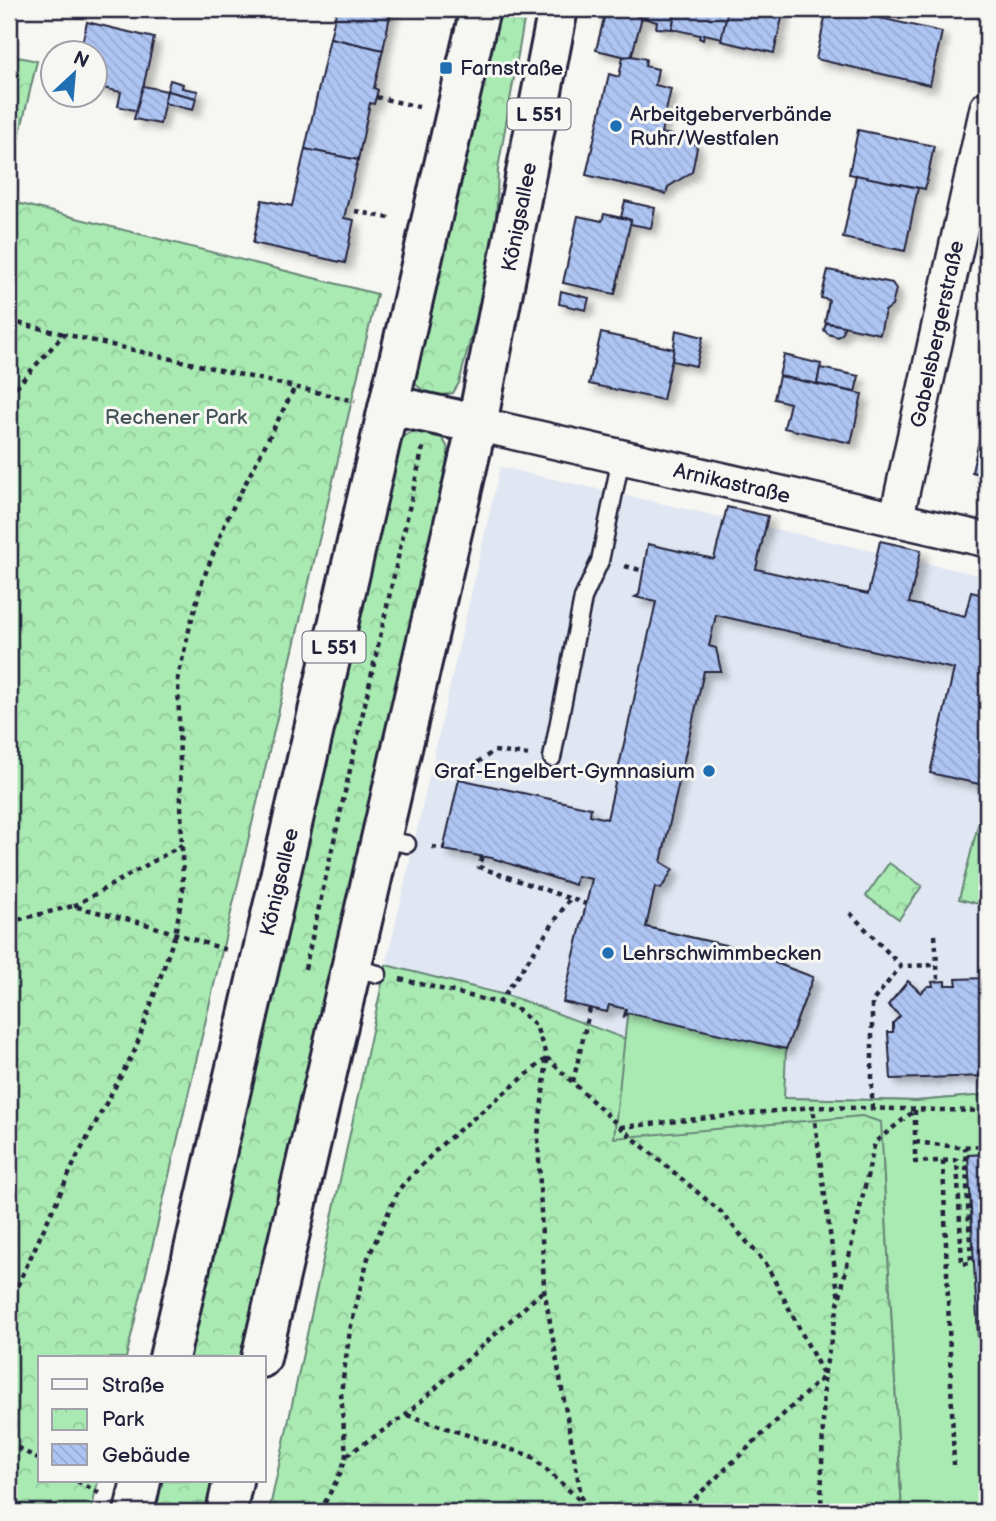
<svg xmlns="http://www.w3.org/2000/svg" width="996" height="1521" viewBox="0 0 996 1521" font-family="'Balsamiq Sans',sans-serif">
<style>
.built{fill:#e0e7f2}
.park{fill:url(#park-crowns);stroke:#668676;stroke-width:2}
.garden{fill:#a9eab2;stroke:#668676;stroke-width:2}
.building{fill:url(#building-back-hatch);stroke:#22223b;stroke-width:2;filter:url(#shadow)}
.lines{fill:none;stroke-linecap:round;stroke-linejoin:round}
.service-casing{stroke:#22223b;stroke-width:21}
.minor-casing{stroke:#22223b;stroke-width:38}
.primary-casing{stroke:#22223b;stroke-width:44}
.path{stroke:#22223b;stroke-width:4.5;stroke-dasharray:5 5;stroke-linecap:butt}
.service{stroke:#f6f6f2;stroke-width:16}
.minor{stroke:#f6f6f2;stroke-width:33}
.primary{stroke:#f6f6f2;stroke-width:38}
.poi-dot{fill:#1f6fb2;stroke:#f6f6f2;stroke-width:2.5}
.labels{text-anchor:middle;stroke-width:6;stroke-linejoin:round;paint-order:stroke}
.shield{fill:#f6f6f2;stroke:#626272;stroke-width:2}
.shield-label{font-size:19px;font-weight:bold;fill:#22223b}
.poi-label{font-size:21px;fill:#22223b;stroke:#f6f6f2;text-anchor:start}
.street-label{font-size:21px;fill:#22223b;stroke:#f6f6f2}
.park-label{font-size:21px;fill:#445459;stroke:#f6f6f2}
</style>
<defs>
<pattern id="park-crowns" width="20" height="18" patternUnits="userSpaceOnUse" patternTransform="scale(1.75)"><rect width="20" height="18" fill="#a9eab2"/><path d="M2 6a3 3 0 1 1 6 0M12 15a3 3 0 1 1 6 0" fill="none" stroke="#91c89a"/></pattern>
<pattern id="building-back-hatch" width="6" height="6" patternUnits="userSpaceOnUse" patternTransform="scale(1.75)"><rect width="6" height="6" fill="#aec5f3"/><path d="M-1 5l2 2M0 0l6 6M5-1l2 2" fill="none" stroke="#95a9d1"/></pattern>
<filter id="shadow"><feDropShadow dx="6" dy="6" stdDeviation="3.5" flood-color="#0004"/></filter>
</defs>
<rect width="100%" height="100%" fill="#f6f6f2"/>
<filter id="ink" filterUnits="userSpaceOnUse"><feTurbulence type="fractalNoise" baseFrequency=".0143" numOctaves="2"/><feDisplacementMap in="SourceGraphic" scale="14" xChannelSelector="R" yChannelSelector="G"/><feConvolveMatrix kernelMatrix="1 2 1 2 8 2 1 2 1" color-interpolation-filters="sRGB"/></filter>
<g filter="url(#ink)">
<path class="built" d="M500,467L987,577V1095L917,1101L784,1098L513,997L386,965Z"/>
<g class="park">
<path d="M499,9H526L498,169L496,225L489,268L459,383L453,393L432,397L415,384L413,375Z"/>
<path d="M9,55L37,61L9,180Z"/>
<path d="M9,201L377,294L126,1358H40V1481H98L91,1512H9Z"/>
<path d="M416,430L440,435L447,446L449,456L240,1358H190L398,444L404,436Z"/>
<path d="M889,863L922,886L899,919L866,896Z"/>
<path d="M386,965L513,997L784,1098L917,1101L987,1095L883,1158L902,1512H269Z"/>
<path d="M162,1481H212L205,1512H154Z"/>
</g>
<g class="garden">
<path d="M978,825L987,828V906L959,899Z"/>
<path d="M647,927L777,957L776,963L813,977L786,1049L784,1098L917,1101L987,1095V1512H902L881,1122L862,1116L614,1138L627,1017Z"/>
</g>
<g class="building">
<path d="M337,9H396L395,12L391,11L383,50L330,38Z"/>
<path d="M599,9H639L637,16L642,17L631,58L596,50L604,18L597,17Z"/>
<path d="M639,9H676L672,29L656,28L657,22L637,16Z"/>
<path d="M676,9H728L722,38L704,34L703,40L699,38L700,35L672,29Z"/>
<path d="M728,9H784L774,53L721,41Z"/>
<path d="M827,9H841L942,32L930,85L816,59Z"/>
<path d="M87,22L154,38L138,111L118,106L121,92L94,86V52H80Z"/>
<path d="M330,38L383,50L374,88L378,90L374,104L370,103L358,160L305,149Z"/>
<path d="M632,56L646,59L645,66L658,69L655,85L671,89L661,133L692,139L697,148L692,172L668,187L666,194L586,175L609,74L619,77L623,57Z"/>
<path d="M170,80L183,84L182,88L198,91L196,98L167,91Z"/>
<path d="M143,86L167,91L160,124L134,119Z"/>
<path d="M167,91L196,98L193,110L164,103Z"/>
<path d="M858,130L934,146L925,189L849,174Z"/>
<path d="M305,149L358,160L344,218L354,220L345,263L253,243L262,200L292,206Z"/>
<path d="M856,175L918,188L905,251L843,238Z"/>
<path d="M625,201L655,208L651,228L630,224L631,220L621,217Z"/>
<path d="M604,214L631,220L615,294L563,283L578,216L602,221Z"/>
<path d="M828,270L892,283L896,289L892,306L885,311L880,334L825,322L829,300L821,298Z"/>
<path d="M561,291L589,298L586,310L559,304Z"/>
<path d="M826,323L844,326L843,333L838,337L828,334L824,330Z"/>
<path d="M676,330L703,337L696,366L672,361Z"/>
<path d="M601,333L674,349L663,400L589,384Z"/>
<path d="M784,355L821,364L817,384L779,376Z"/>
<path d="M820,368L859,376L855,392L817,384Z"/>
<path d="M779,376L862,394L851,443L784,428L790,403L774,399Z"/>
<path d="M984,418H987V476L972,472Z"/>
<path d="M727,507L768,516L756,569L868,594L880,541L921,550L909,603L965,616L971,592L987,596V749L979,784L930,773L954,669L716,615L709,646L716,648L721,671H704L661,862L673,869L661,889L655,887L646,927L777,957L775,963L813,977L786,1049L628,1013L624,1016L626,1009L609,1005L607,1012L563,1002L592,879L577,876L575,885L492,858L443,850L459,779L591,808L590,815L607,819L656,602L635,597L639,595L648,544L714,559Z"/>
<path d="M987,978V1076L891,1079L888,1032H893V1023L900,1016L888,1005L908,981L921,993L928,986H933L932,982L945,981V985H957L956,979Z"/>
<path d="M987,1154V1354L979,1355L968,1155Z"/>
</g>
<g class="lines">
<defs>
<g id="service">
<path d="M552,758L583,598L600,561L621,458"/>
<path d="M380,839L407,844"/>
<path d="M350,967L378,974"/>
</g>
<g id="minor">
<path d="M477,424L987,540"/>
<path d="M896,520L987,108"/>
</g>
<g id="primary">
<path d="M390,405L477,424"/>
<path d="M169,1358L480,9"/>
<path d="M261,1358L477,424L558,9"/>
<path d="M134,1512L141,1481"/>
<path d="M226,1512L233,1481"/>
</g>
</defs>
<use href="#service" class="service-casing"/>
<use href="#minor" class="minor-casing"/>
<use href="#primary" class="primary-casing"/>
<g class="path">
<path d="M416,9L442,14"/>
<path d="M376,97L419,107"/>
<path d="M355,211L394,219"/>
<path d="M9,321L64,334"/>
<path d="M9,395L64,334L355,401"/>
<path d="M625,566L644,571"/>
<path d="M432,768L461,774L494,751L528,755"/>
<path d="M432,847L445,848"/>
<path d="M482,857L479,867L586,904"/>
<path d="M74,906L182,845"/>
<path d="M850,913L901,966"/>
<path d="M9,922L73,906L142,923L227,950"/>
<path d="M935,935L938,979"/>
<path d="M305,969L423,447"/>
<path d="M400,979L515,1007L536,1026L547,1058L620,1127L721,1212L766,1264L824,1376L821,1512"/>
<path d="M499,1003L569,900"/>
<path d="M547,1059L538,1135L544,1289L584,1512"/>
<path d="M573,1082L590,1008"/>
<path d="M872,1109V1002L901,966L937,965"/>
<path d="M915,1110V1162L957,1160L962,1264L971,1263L965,1147"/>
<path d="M621,1127L813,1107L987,1111"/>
<path d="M915,1142L958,1147L987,1146"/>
<path d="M943,1161L954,1465"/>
<path d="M840,1296L875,1142L914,1111"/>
<path d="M9,1304L77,1157L135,1050L175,935L183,890L178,678L189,630L202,582L227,519L295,387"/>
<path d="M407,1415L531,1456L581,1501"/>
<path d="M9,1443L40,1460"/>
<path d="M347,1455L406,1415L544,1290"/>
<path d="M77,1481L101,1494"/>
<path d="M9,1498L11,1512"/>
<path d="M320,1512L342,1470L346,1455L341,1393L350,1330L368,1258L399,1189L441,1145L547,1058"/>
<path d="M680,1512L824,1376L839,1300L813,1107"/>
</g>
<use href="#service" class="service"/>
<use href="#minor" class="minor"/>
<use href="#primary" class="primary"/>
</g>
</g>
<g class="poi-dot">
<rect x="439" y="61" width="14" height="14" rx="3.5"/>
<circle cx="616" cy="126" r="7"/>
<circle cx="709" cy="771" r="7"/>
<circle cx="608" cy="953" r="7"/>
</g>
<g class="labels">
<g class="shield">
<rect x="507.5" y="98.5" width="63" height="31" rx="5"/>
<rect x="302.5" y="631.5" width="63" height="31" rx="5"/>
</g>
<g class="shield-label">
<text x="539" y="121">L 551</text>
<text x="334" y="654">L 551</text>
</g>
<g class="poi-label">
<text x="460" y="75">Farnstraße</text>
<text x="630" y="121">Arbeitgeberverbände<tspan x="630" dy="24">Ruhr/Westfalen</tspan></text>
<text x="695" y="778" text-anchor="end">Graf-Engelbert-Gymnasium</text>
<text x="622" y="960">Lehrschwimmbecken</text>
</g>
<g class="street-label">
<text transform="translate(519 217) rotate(-79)" y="7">Königsallee</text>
<text transform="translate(937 334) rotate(-78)" y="7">Gabelsbergerstraße</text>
<text transform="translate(732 483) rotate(13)" y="7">Arnikastraße</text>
<text transform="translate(279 882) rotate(-77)" y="7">Königsallee</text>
</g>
<g class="park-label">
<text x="176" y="424">Rechener Park</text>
</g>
</g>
<rect width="996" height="1521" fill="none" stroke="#f6f6f2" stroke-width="35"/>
<rect x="18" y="18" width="961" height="1486" fill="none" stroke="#22223b" stroke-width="2.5" filter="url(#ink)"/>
<rect x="38" y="1356" width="228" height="126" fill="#f6f6f2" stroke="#a1a1a9" stroke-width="2"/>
<rect x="52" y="1379" width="35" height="10" fill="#f6f6f2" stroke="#a1a1a9" stroke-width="2"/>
<text x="102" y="1392" font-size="21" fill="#22223b">Straße</text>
<rect x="52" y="1409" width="35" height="21" fill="url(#park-crowns)" stroke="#a1a1a9" stroke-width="2"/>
<text x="102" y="1426" font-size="21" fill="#22223b">Park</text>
<rect x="52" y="1444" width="35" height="21" fill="url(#building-back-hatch)" stroke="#a1a1a9" stroke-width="2"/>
<text x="102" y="1462" font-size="21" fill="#22223b">Gebäude</text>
<g transform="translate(74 74) rotate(26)"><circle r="33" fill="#f6f6f2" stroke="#a1a1a9" stroke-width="2"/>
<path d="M0-5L12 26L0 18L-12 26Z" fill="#1f6fb2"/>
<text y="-10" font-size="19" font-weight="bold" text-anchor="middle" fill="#22223b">N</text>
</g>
</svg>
